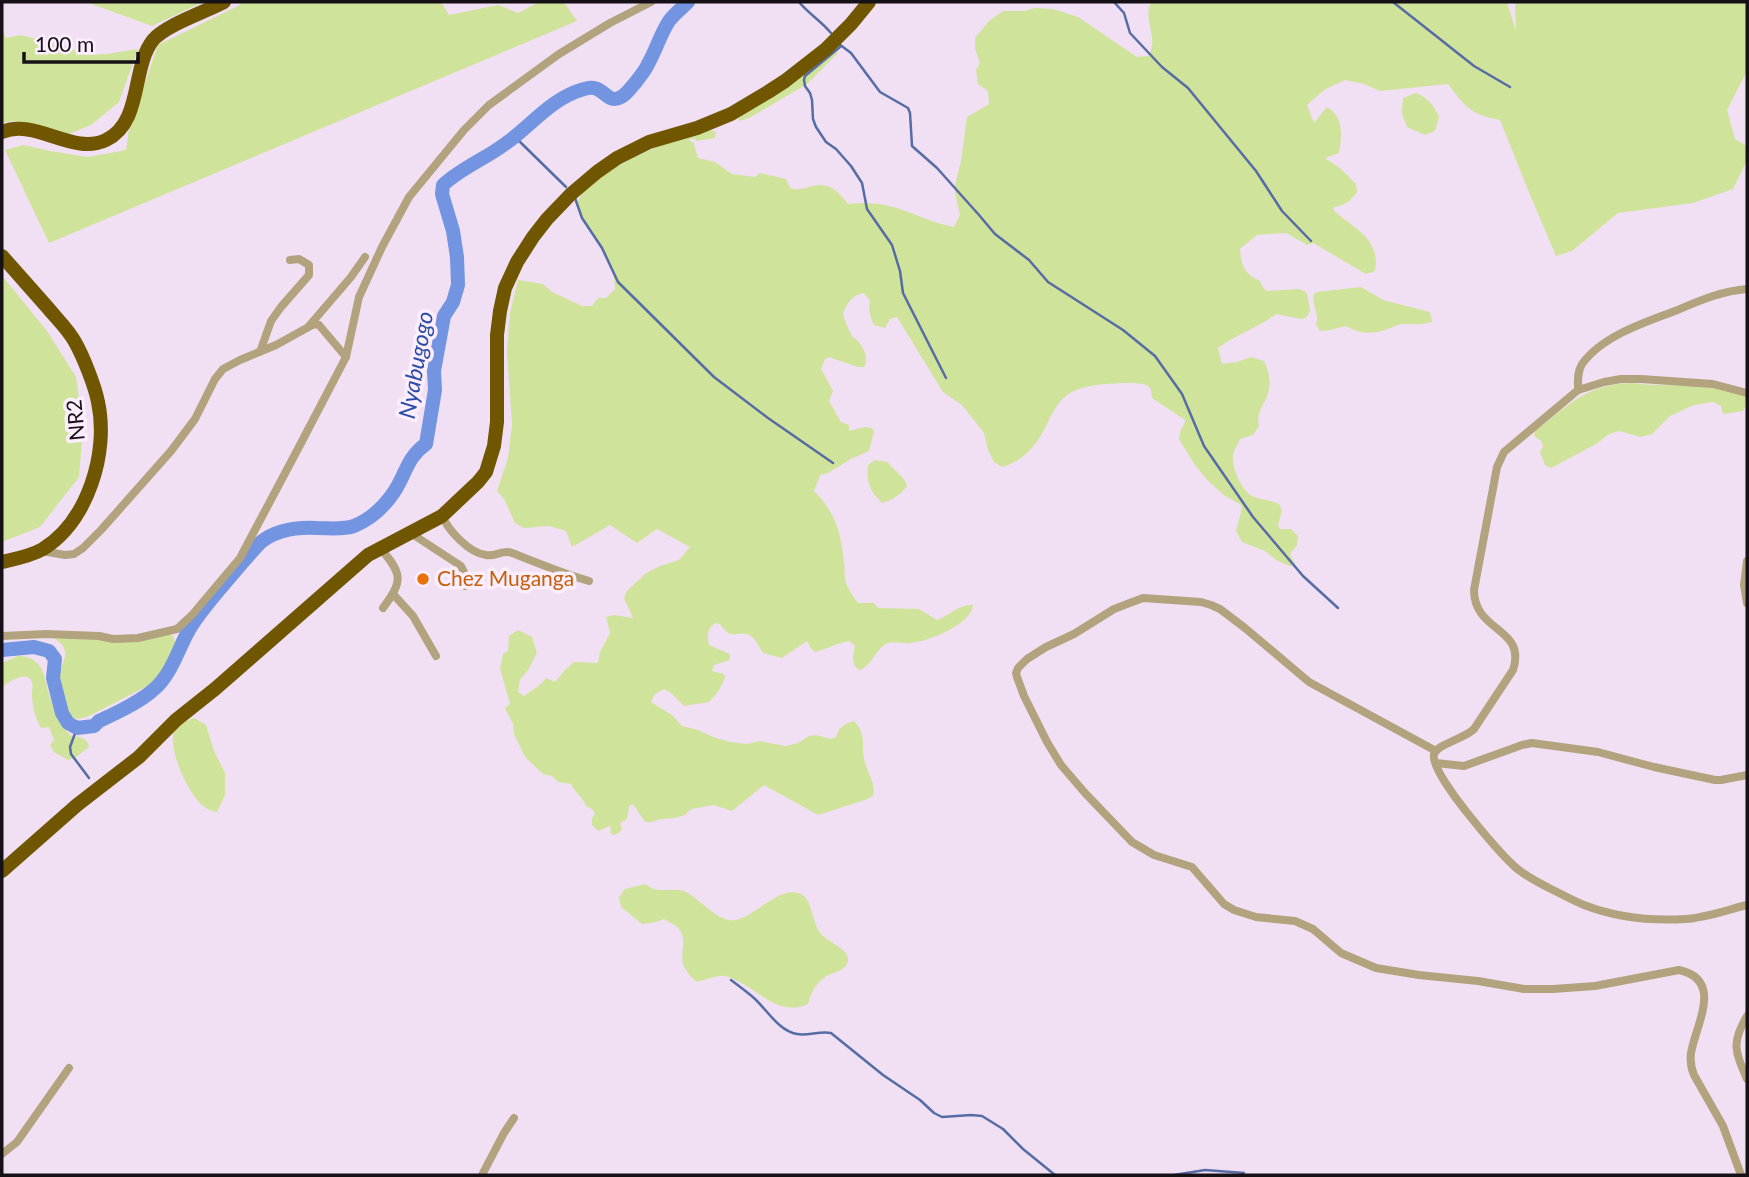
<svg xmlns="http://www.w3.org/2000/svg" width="1749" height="1177" viewBox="0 0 1749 1177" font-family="Lato,sans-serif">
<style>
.green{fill:#d0e39a}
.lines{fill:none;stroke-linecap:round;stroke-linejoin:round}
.stream{stroke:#566ca4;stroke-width:2.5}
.river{stroke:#7294e1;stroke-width:14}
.street{stroke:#b2a37e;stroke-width:8}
.highway{stroke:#705600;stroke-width:14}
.food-dot{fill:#e8710a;stroke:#fceefe;stroke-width:2.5}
.labels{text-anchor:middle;stroke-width:7;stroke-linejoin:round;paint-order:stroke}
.street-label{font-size:21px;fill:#161017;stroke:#fceefe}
.food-label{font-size:21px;fill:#c56008;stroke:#fceefe;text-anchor:start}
.water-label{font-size:23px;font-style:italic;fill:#294ca6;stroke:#fceefe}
</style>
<rect width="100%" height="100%" fill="#f1e0f3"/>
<g class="green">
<path d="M86,2H203L152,26Z"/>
<path d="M241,2H441L449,15L498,5L518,13L539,2H564L577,21L49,243L5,150L24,145L50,151L88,157L126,150L129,130L158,45L240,5Z"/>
<path d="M1151,2H1507L1516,31L1515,2H1747V71L1727,110L1735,139L1747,146V160L1733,189L1693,203L1618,213L1572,251L1556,256L1528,190L1500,120C1470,114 1466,108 1448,84L1380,91L1364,84L1345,80L1324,90L1307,105L1314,123L1327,107C1344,116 1342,136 1339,153L1325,158L1340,168L1356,184L1357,192C1350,201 1346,205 1334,207L1333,210C1353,228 1381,238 1375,271L1366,274L1313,243L1307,245L1286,233L1257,235L1240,249C1241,265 1245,275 1260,281L1263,288L1267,291L1300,289L1307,293L1310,311L1306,318L1301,319L1276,314C1258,328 1236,334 1218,348L1222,364L1237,362L1251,357L1264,361C1268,370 1271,379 1269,389C1267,403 1255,411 1259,426L1253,435L1240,439C1238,444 1234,450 1233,455C1232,468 1241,490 1252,496C1260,500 1270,500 1279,504L1282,511L1278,525L1280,529H1291L1298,536L1297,545L1290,554L1295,564L1290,566L1276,560L1265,551L1242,542L1236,531L1242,508L1240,504L1225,496L1208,481L1195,465L1179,439L1180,432L1185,422V420L1152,398C1151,395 1152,391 1150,388C1146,382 1130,383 1124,383C1106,384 1086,384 1070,393C1056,402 1052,415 1045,428C1035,447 1023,461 1002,467L994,462L988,450L984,433L962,405L943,392L897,317L890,319L885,328L874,325C870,317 868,310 870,301L864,293C852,295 847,303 843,314C844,318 850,333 852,336C853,338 856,338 857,340C864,348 869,358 864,367H858L829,357L825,359L821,369L833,391L829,401L841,422L849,425V431L865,427L872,428L874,432L869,451L851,459L828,473L820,475L814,491C835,512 841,532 844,562C845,567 844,573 845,578C846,587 853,596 858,603H874L878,608L919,609L937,620C949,616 959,604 973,605C972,624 928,642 910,643C903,644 894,641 888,643C875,648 873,665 860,670C850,665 853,656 855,646L849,641C837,643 827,649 815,652L810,647L807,641L782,658L763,653C759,647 755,636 747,634C733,631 732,641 720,624L716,623C707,627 707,636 709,645L730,654V660L714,665L712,671L724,674L725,678L718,692L709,702L684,706L671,693L664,689L655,694L651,702L672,715L682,726L698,730L713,737L730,742L747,744L760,741L785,746L798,743L809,736L816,735L831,739L836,737C839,727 844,724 854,721C867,735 861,743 864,758C866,772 876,781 873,796L865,800L818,815L764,785L732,811L714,805L691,809L685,815L675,818L661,819L652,822H645L633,804L629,806L627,819L620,823L622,829L619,833L613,835L610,833L611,829L610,826L598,831L592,825V818L595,814L592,809L586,806C583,797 575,793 571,784L558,782L552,776L543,774L525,757L514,734L513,724L505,708L510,704L500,668L503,654L508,651L509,636L518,630L532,637L537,653L528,670L520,680L518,692L524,696L541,684L546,678L555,682L565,670L574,662L598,663L600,652L610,633L606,617L614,615L633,618L624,598L627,591L645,574L660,566L679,560L690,547L657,529L637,543L610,525L572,547L566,531L549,526L524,528L515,523L504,499L497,491L508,458L512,425L507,351L510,313L518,280L543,284L552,292L582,306H592L598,298H606L615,289C615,275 609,260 602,248C594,235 580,221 578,205C576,177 681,134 706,130C710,130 713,131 716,132L715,138L696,141L695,138L688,140L694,143V145L698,158L715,162L732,174L755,177L760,173L786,179L790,188C800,191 803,188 813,186C829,182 839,192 848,204C894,198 912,218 954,227L960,215L955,193V185L961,161L967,117L989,104L988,91L978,84L976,70L980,63L975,49V38L989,21L1003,11H1024L1035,8L1053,9L1078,17L1137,57L1148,56C1160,39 1142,20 1151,2Z"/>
<path d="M2,28L6,38L21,35L68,47L84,55L107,54L138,49L119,102L91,125L69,134L12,121L2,123Z"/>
<path d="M835,50H837V54L807,84L751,117L740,121L738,120L741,115Z"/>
<path d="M1416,93C1428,98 1434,105 1439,117L1435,131L1425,135L1407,127L1402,113L1403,98Z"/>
<path d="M3,277L47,331L76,377L83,428L79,477L40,527L2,542V278Z"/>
<path d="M1361,287L1383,300L1430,312L1432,322C1422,325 1415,324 1404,324C1399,324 1393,327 1388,329C1370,335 1362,334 1345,326L1330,330L1320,331L1316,325C1320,314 1311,305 1314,294L1317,292Z"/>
<path d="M1631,383C1669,388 1710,381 1747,396V404L1743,411L1723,414L1721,406L1713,402L1694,405L1670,416L1652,434L1641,437L1619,431L1609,434L1596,444L1551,468L1545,465L1540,452L1543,446L1541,441L1534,436L1535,431C1569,405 1585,385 1631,383Z"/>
<path d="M875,460L887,462L904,479L907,486C900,495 893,500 882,503C870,491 866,482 868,465Z"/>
<path d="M168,633L173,636L175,642V654L172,662L155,682L89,716L79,719L72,718C64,710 58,693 58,681C60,663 76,650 52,637L99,639Z"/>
<path d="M18,656C42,657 44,673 48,691C51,700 54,710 58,718C61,725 66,731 71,736C80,737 87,737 89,747L76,757L68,760L54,752L50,745L54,740L49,727L41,728C35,718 32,705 32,693C32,690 33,685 32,682C28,669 8,682 2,687V663Z"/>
<path d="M194,718L206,725L214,751L225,773V795L217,812C210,811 203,807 198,801C187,789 166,746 175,730C179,723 187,721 194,718Z"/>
<path d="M645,884C648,886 651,888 654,889C664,892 677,887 686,892C700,899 720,924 736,920C756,916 777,887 799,893C813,898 811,922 821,934C828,942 854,951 847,964C844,971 831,973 825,977C815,984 811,993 808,1004C776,1019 754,983 725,976C718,975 705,980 697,982C669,960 692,947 679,929C676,925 669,922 664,919L656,922L642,924L621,907L619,897L625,889Z"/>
</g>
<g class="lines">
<g class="stream">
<path d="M799,2C808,13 821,21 831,33"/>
<path d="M1114,2L1124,13L1130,33L1162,67L1188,88L1256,171L1282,211L1311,241"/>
<path d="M1393,2L1474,66L1510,87"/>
<path d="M839,44L851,53L880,92L908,108L910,113L912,146L937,168L979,215L995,234L1029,260L1048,282L1123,330L1155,356L1182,394L1204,446L1253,517L1303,576L1338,608"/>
<path d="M840,47L805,76L804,80L805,86L810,93L812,100L813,119L816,127L826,142L836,149L851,166L862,183L867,209L892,245L900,271L903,293L946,378"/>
<path d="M515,137L566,187"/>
<path d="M575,198L582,218L602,248L618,282L714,377L768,418L833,463"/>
<path d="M77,728L70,747L71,754L89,778"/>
<path d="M731,980C739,986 747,992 754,998C767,1010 779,1031 797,1034C808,1036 819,1031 831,1033L883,1075L920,1100L934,1113L942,1117L971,1115L982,1116L1003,1129L1023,1149L1055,1175"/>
<path d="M1174,1175L1205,1170L1244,1173"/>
</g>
<path class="river" d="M2,650L34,647L49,651L55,659L53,678L62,713L68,723L77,728L94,726L99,721C119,712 149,698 162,681C176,664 180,643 192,625C205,605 221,588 236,570C244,561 252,551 261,542C276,530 298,527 317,528C329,528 342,530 354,526C371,519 384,507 394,492C406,474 407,457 426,444L435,390L434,371L444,316L453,302L458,285L457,257L453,231L442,194L443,185C461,168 485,159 505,144C531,126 551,98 584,89C604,82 606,106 621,97C627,94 631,87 636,82C640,76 645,71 648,64C656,50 660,35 669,21C674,14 682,8 688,2"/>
<g class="street">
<path d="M309,326L351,277L365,257"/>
<path d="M260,352L271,321L281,307L309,275V265L299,259L290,260"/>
<path d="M1578,390C1578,381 1577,372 1582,364C1602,336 1645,322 1675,311C1699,301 1721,291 1747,289"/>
<path d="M1747,393L1713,384L1641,379H1621L1604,382L1578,390L1504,452L1497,467L1474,590C1474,633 1527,627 1513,670L1474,729C1466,738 1437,744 1434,754C1431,766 1457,800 1465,810C1480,829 1496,849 1514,866C1526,877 1541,884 1555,891C1565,896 1574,901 1584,905C1615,917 1652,921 1685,919C1705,918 1727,910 1747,905"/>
<path d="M442,516C449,531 469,553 486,555C495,557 504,549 512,553C538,563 563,574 589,581"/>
<path d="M409,532L461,566L465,574V586"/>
<path d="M380,548C403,574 403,581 383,608"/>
<path d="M42,551L65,555L74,554L83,548L101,530L171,451L195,419L215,379L223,369L240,360L276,345L314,324L319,325L346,357"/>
<path d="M1747,561L1744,585L1747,603"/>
<path d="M393,594L413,616L436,656"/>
<path d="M2,636L46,634L99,636L113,639L138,638L177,629L192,615L240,558L300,445L346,357L359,297L382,247L409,197L464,130L489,105L559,54L610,23L651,2"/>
<path d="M1436,751L1309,682L1245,628L1220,609L1211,605L1201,602L1143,598L1127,604L1114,609L1074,634L1046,647L1027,659L1018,668L1016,673L1017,677L1024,696L1047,742L1061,765L1085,793L1132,842L1154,855L1192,867L1224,904L1234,910L1256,917L1295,921L1313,929L1341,953L1376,968L1419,975L1478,981L1524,989H1553L1595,986L1679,970C1724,980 1696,1024 1691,1053C1690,1061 1691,1068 1694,1075L1723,1126L1741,1175"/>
<path d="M1436,763L1464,766L1522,745L1532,743L1598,752L1654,767L1715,780H1721L1747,775"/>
<path d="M1747,1016C1731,1043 1735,1051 1747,1079"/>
<path d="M2,1154L17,1142L69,1068"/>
<path d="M482,1175L504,1133L514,1118"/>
</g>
<g class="highway">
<path d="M2,132C36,118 73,156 106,140C143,122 131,68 153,40C166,25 205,12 224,2"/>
<path d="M2,256C17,273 33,291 48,308C57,319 68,329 75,342C83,356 95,386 98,402C109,452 88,521 43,549C31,556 15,559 2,562"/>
<path d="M2,871L77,805L139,757L176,720L215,689L368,555L442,516L478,482L486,472L494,446L497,422V335L500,311L505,288L517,262L533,237L547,219L571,194L597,172L617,158L649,142L697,128L731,114L768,92L785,81L826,49L851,24L869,2"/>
</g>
</g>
<circle class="food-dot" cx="423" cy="579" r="7"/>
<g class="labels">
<g class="street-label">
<text transform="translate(76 420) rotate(-95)" y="7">NR2</text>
</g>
<g class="food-label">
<text x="437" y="586">Chez Muganga</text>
</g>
<g class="water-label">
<text transform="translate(416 365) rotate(-80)" y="8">Nyabugogo</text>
</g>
</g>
<rect width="1749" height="1177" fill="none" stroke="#161017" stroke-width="7"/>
<path d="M24 52v10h114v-10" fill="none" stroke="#161017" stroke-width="3.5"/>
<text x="35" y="52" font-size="21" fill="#161017" stroke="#fceefe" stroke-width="5" paint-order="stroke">100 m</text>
</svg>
